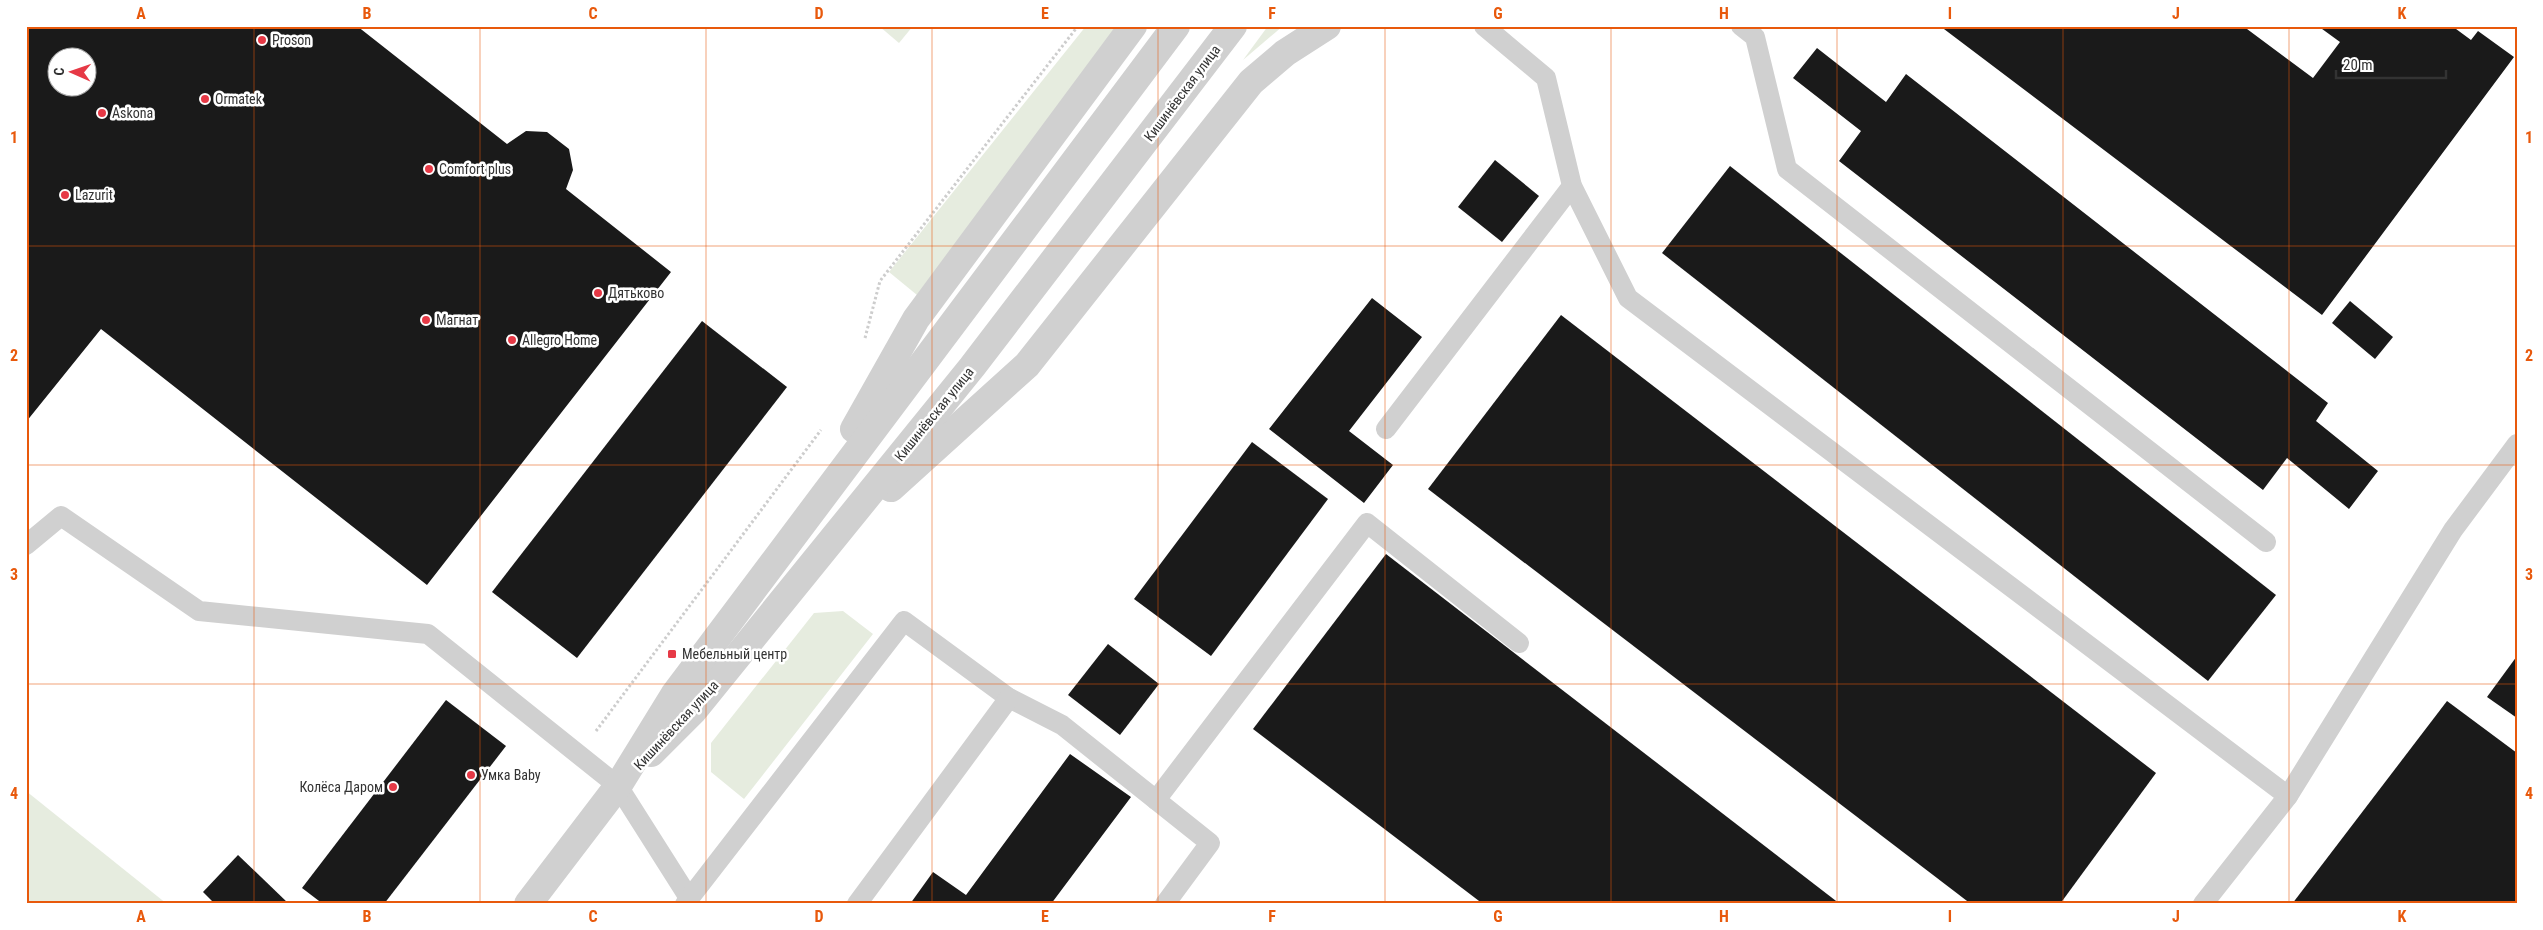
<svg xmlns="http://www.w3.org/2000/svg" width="2543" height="930" viewBox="0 0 2543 930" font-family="'Roboto Condensed',sans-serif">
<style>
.green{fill:#e6ecdf}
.building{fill:#1a1a1a;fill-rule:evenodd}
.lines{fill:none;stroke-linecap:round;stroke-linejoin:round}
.path{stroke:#cdcdcd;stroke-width:3;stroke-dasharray:2.5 2.5;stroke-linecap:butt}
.service{stroke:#d0d0d0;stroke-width:20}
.tertiary{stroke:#d0d0d0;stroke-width:28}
.grid{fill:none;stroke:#e8590c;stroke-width:1;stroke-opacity:0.55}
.poi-dot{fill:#e63946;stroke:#fff;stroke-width:2}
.labels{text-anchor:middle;stroke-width:5;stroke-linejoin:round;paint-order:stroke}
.poi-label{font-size:14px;fill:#333;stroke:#fff;text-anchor:start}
.street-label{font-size:14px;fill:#333;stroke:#fff}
.neatline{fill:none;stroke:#e8590c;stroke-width:2}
.grid-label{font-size:16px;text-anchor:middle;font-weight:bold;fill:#e8590c}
</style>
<rect width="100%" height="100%" fill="#fff"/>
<g class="green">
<path d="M879,26H913L899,43Z"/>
<path d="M1086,26H1132L917,295L889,272Z"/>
<path d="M1268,26H1283L1243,60Z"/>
<path d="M843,611L873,634L744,799L711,772V743L814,613Z"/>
<path d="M26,791L167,904H26Z"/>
</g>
<g class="building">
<path d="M26,26H357L507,144L526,131L547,132L569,149L573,170L566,189L671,272L427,585L101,329L26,422ZM58,58H88V88H58Z"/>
<path d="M1940,26H2243L2313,78L2340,42L2318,26H2452L2471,40L2478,31L2514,57L2322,315Z"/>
<path d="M1817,48L1886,102L1906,74L2328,403L2316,421L2378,471L2349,509L2287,458L2263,490L1839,161L1861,131L1793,78Z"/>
<path d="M1495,160L1539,196L1502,242L1458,207Z"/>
<path d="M1730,166L2276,595L2208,681L1662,253Z"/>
<path d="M1372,298L1422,337L1349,431L1393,465L1364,503L1269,429Z"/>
<path d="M2350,301L2393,337L2375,359L2332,323Z"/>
<path d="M1561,315L2156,773L2060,904H1971L1428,489Z"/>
<path d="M702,321L787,387L577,658L492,592Z"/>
<path d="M1252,442L1328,499L1211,656L1134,599Z"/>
<path d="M1386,554L1840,904H1483L1253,729Z"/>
<path d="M1108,644L1159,684L1120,735L1068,695Z"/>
<path d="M2517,656V718L2487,697Z"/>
<path d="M446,700L506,746L384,904H323L302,888Z"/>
<path d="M2447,701L2517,753V904H2292Z"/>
<path d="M1070,754L1131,797L1051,904H910L933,872L966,895Z"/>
<path d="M238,855L289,904H215L203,892Z"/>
</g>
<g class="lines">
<g class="path">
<path d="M865,338L880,281L1078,26"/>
<path d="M596,731L821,430"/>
</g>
<g class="service">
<path d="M1484,26L1546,78L1572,186L1628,298L2288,796L2203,904"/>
<path d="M1741,26L1755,37L1787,169L2266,542"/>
<path d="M1386,429L1572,186"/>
<path d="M26,545L61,516L199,611L428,634L618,786L689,898L690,904"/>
<path d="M2288,796L2453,530L2517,444"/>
<path d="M1156,800L1367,523L1519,643"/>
<path d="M685,904L904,621L1009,698L1062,725L1210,843L1165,904"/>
<path d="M857,904L1009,698"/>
</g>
<g class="tertiary">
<path d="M854,429L916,319L1133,26"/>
<path d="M891,488L1027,365L1251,82L1285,53L1327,26"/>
<path d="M651,753L694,710L972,367L1233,26"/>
<path d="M528,904L618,786L674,695L1176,26"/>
</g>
</g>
<path class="grid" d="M254,26V904M480,26V904M706,26V904M932,26V904M1158,26V904M1385,26V904M1611,26V904M1837,26V904M2063,26V904M2289,26V904M26,246H2517M26,465H2517M26,684H2517"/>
<g class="poi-dot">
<circle cx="262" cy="40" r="5"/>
<circle cx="205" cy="99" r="5"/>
<circle cx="102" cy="113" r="5"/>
<circle cx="429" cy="169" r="5"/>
<circle cx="65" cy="195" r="5"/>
<circle cx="598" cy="293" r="5"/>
<circle cx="426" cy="320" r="5"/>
<circle cx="512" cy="340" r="5"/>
<rect x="667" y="649" width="10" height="10" rx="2.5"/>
<circle cx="471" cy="775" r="5"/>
<circle cx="393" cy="787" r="5"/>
</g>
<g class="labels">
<g class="poi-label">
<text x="272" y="45">Proson</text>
<text x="215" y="104">Ormatek</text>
<text x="112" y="118">Askona</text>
<text x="439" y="174">Comfort plus</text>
<text x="75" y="200">Lazurit</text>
<text x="608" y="298">Дятьково</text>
<text x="436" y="325">Магнат</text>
<text x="522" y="345">Allegro Home</text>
<text x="682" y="659">Мебельный центр</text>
<text x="481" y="780">Умка Baby</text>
<text x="383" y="792" text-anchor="end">Колёса Даром</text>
</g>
<g class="street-label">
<text transform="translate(1182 93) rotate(-53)" y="5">Кишинёвская улица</text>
<text transform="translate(934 414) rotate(-51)" y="5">Кишинёвская улица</text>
<text transform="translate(676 725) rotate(-47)" y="5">Кишинёвская улица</text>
</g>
</g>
<rect width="2543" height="930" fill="none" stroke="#ffffff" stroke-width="55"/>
<g transform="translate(72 72) rotate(272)"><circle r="24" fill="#ffffff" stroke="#adadad"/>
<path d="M0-4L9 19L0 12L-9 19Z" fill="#e63946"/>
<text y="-8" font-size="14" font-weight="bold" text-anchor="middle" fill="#333333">С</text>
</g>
<path d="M2336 70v8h110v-8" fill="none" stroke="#333333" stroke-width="2.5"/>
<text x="2343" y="70" font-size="15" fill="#333333" stroke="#ffffff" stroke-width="4" paint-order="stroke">20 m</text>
<rect x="28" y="28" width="2488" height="874" class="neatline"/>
<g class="grid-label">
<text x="141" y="19">A</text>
<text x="367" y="19">B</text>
<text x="593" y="19">C</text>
<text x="819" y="19">D</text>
<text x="1045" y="19">E</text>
<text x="1272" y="19">F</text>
<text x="1498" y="19">G</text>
<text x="1724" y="19">H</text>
<text x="1950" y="19">I</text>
<text x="2176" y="19">J</text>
<text x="2402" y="19">K</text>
<text x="14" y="143">1</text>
<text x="2529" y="143">1</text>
<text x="14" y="361">2</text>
<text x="2529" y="361">2</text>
<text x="14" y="580">3</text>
<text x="2529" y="580">3</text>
<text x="14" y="799">4</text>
<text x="2529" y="799">4</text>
<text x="141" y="922">A</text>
<text x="367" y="922">B</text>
<text x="593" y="922">C</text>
<text x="819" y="922">D</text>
<text x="1045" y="922">E</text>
<text x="1272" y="922">F</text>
<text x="1498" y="922">G</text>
<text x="1724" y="922">H</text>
<text x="1950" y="922">I</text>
<text x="2176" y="922">J</text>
<text x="2402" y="922">K</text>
</g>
</svg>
